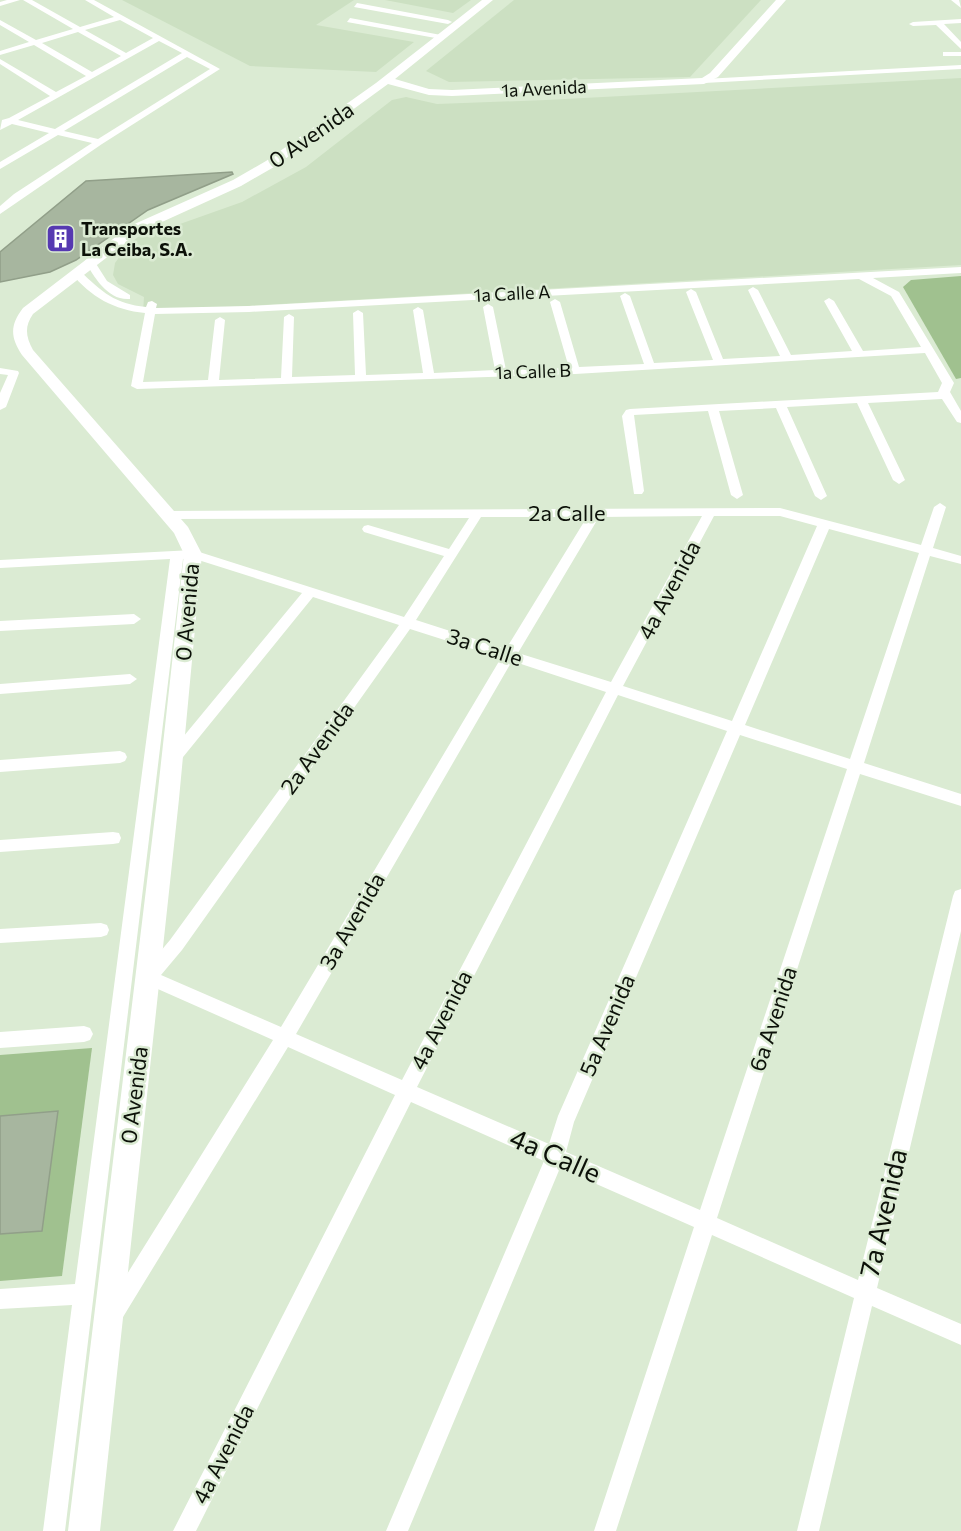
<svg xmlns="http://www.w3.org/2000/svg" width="961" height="1531" viewBox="0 0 961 1531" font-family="Commissioner,sans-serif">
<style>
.built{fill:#cce0c2}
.green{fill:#a0c18f}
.building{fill:#a7b69f;stroke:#919f89;stroke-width:1.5}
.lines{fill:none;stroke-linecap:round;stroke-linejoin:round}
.street{fill:#fff;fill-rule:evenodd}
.secondary{fill:#fff;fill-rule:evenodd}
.labels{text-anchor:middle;stroke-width:5;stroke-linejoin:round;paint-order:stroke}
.far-street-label{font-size:18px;fill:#0c1109;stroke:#dbebd3}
.far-poi-label{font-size:18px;font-weight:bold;fill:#0c1109;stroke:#dbebd3;text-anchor:start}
.street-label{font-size:22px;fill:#0c1109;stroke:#dbebd3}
.near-street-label{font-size:27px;fill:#0c1109;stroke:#dbebd3}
</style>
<rect width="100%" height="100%" fill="#dbebd3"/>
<g class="built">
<path d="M122,0H354L316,25L414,42L376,72L250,66Z"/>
<path d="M385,0H471L453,13Z"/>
<path d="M514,0H761L690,77L449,82L426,71Z"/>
<path d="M961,78V265L143,312L144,297L118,284L113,275L115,263L128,245L143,233L171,231L180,224L242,202L306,167L392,100L406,97L437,104L546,100Z"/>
</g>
<g class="green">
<path d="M961,276V378L956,379L903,287L911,280Z"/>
<path d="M92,1048L62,1276L0,1281V1055Z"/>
</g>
<g class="building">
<path d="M232,172L233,174L148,210L76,260L50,272L0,282V252L86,181Z"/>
<path d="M58,1111L42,1231L0,1234V1116Z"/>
</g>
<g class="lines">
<g class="street">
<path d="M7,0H20L0,6V2Z"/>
<path d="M23,0H32L80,27L114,17L85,0H94L220,69L102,144L0,214V206L14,194L92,143L58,135L0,169V162L49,133L12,124L0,130L2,120L9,118L50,96L0,64V59L56,92L86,76L34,45L0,55V51L29,42L0,25V20L36,40L73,29ZM120,20L153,38L126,53L85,30ZM78,32L121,56L92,72L42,43ZM159,41L182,53L55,129L18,120ZM187,57L210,69L98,139L64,131Z"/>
<path d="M951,0H959L961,8Z"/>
<path d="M357,3L448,20L452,22L448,24L354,7Z"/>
<path d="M350,18L441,35L445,37L441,39L347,22Z"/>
<path d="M961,19V23L944,24L961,42V49L936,25L913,26L909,24L913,22Z"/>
<rect x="943" y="52" width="18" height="4"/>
<path d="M961,65V69L704,83L700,81L704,79Z"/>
<path d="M87,259H93L107,281L130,295V299C108,301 94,277 85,261Z"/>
<path d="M961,267V273L873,278L899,292L954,383L950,392L961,411V423L957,422L942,399L868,403L905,480L899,484L893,480L857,403L787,407L827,496L821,500L815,496L776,408L719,411L743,495L737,499L731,495L708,411L634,415L644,491L642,494H634L622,416L626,410L630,409L938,392L942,383L925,353L575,374L137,389L131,386L145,313C114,310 91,297 71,273L80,271C102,292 115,304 146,307L148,302L152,301L157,304L156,308L249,306ZM859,279L891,296L921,347L863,351L834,301L829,298L824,301L852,351L791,355L758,290L753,287L748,290L780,356L723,359L696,292L691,289L686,292L713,360L654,363L630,296L625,293L620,296L644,364L579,367L560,302L555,299L550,302L569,368L506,370L493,307L488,304L483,307L495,370L434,373L423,310L418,307L413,310L423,373L366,375L363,313L358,310L353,313L355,375L292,377L294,317L289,314L284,317L281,378L219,380L225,320L220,317L215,320L208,380L143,382L155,314L249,312Z"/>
<path d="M0,368L18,371L19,373L6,407L0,410V393L8,375L0,374Z"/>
<path d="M940,503L946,507L933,548L961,556V564L930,556L864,763L961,794V806L860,774L717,1218L858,1280L953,896L955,891L961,889V931L877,1288L961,1324V1345L872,1306L819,1531H797L854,1298L712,1235L616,1531H594L694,1227L560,1168L408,1531H386L544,1161L411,1102L196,1531H173L395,1095L288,1047L123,1317L116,1320L109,1317L106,1310L109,1303L273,1040L142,982L139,977L170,940L399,625L313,597L179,762H169L167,758L169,754L302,593L192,558L183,559L65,1531H43L72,1305L0,1309V1289L75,1284L170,559L0,568V560L193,550L404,617L444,556L364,532L362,529L364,526L368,525L449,549L469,518L167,519L161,515L167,511L780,508L921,545L934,507ZM702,516L611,682L518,653L599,517ZM714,516H780L817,526L732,721L623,686ZM481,517H587L506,649L416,620ZM829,529L919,553L850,759L745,725ZM410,629L501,658L281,1027L161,975L182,950ZM512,661L606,692L402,1080L296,1034ZM618,695L727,731L558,1116L549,1144L417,1087ZM740,735L847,769L700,1210L566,1152L574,1122Z"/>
<path d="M134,614L141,619L134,624L0,631V621Z"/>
<path d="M130,674L137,679L130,684L0,694V684Z"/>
<path d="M120,751L125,753L127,757L125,761L120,763L0,772V760Z"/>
<path d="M113,832L119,833L121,838L119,843L113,844L0,852V840Z"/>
<path d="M101,923L107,925L109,930L107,935L101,937L0,943V929Z"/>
<path d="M84,1026L90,1028L93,1034L90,1040L84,1042L0,1048V1032Z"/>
</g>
<path class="secondary" d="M482,0H493L395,79L429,89L452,90L702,78L710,73L776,0H786L718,77L704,84L452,96L429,95L388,84L274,167L241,186L140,232L33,314C24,327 26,337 33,350L188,527L202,554L179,799L100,1531H68L157,799L184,554L174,533L22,355C10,337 10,325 23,308L130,226L233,180L266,161L376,83Z"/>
</g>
<defs>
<symbol id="building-square" viewBox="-11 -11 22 22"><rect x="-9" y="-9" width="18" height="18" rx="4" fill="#5639b1" stroke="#dbebd3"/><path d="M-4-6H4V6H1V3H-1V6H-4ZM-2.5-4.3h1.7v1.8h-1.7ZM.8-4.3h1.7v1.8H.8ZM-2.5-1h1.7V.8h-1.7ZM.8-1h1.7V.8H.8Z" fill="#fff"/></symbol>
</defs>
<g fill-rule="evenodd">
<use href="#building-square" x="44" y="222" width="33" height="33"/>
</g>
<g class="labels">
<g class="far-street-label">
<text transform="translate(544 89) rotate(-3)" y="6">1a Avenida</text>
<text transform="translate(512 294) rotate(-3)" y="6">1a Calle A</text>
<text transform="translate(533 372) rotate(-2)" y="6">1a Calle B</text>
</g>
<g class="far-poi-label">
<text x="81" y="235">Transportes<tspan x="81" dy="21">La Ceiba, S.A.</tspan></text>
</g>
<g class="street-label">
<text transform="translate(311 135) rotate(-35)" y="8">0 Avenida</text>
<text x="567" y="521">2a Calle</text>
<text transform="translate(669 590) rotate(-62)" y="8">4a Avenida</text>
<text transform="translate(187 612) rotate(-85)" y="8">0 Avenida</text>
<text transform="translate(485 647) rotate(18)" y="8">3a Calle</text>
<text transform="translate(317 748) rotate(-54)" y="8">2a Avenida</text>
<text transform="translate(352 921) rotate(-60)" y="8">3a Avenida</text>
<text transform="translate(773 1019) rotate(-72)" y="8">6a Avenida</text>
<text transform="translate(441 1020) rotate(-63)" y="8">4a Avenida</text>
<text transform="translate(607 1025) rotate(-67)" y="8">5a Avenida</text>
<text transform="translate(134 1095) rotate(-83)" y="8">0 Avenida</text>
<text transform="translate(223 1454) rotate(-63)" y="8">4a Avenida</text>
</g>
<g class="near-street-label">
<text transform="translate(555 1156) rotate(24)" y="9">4a Calle</text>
<text transform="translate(884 1213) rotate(-77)" y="9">7a Avenida</text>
</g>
</g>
</svg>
